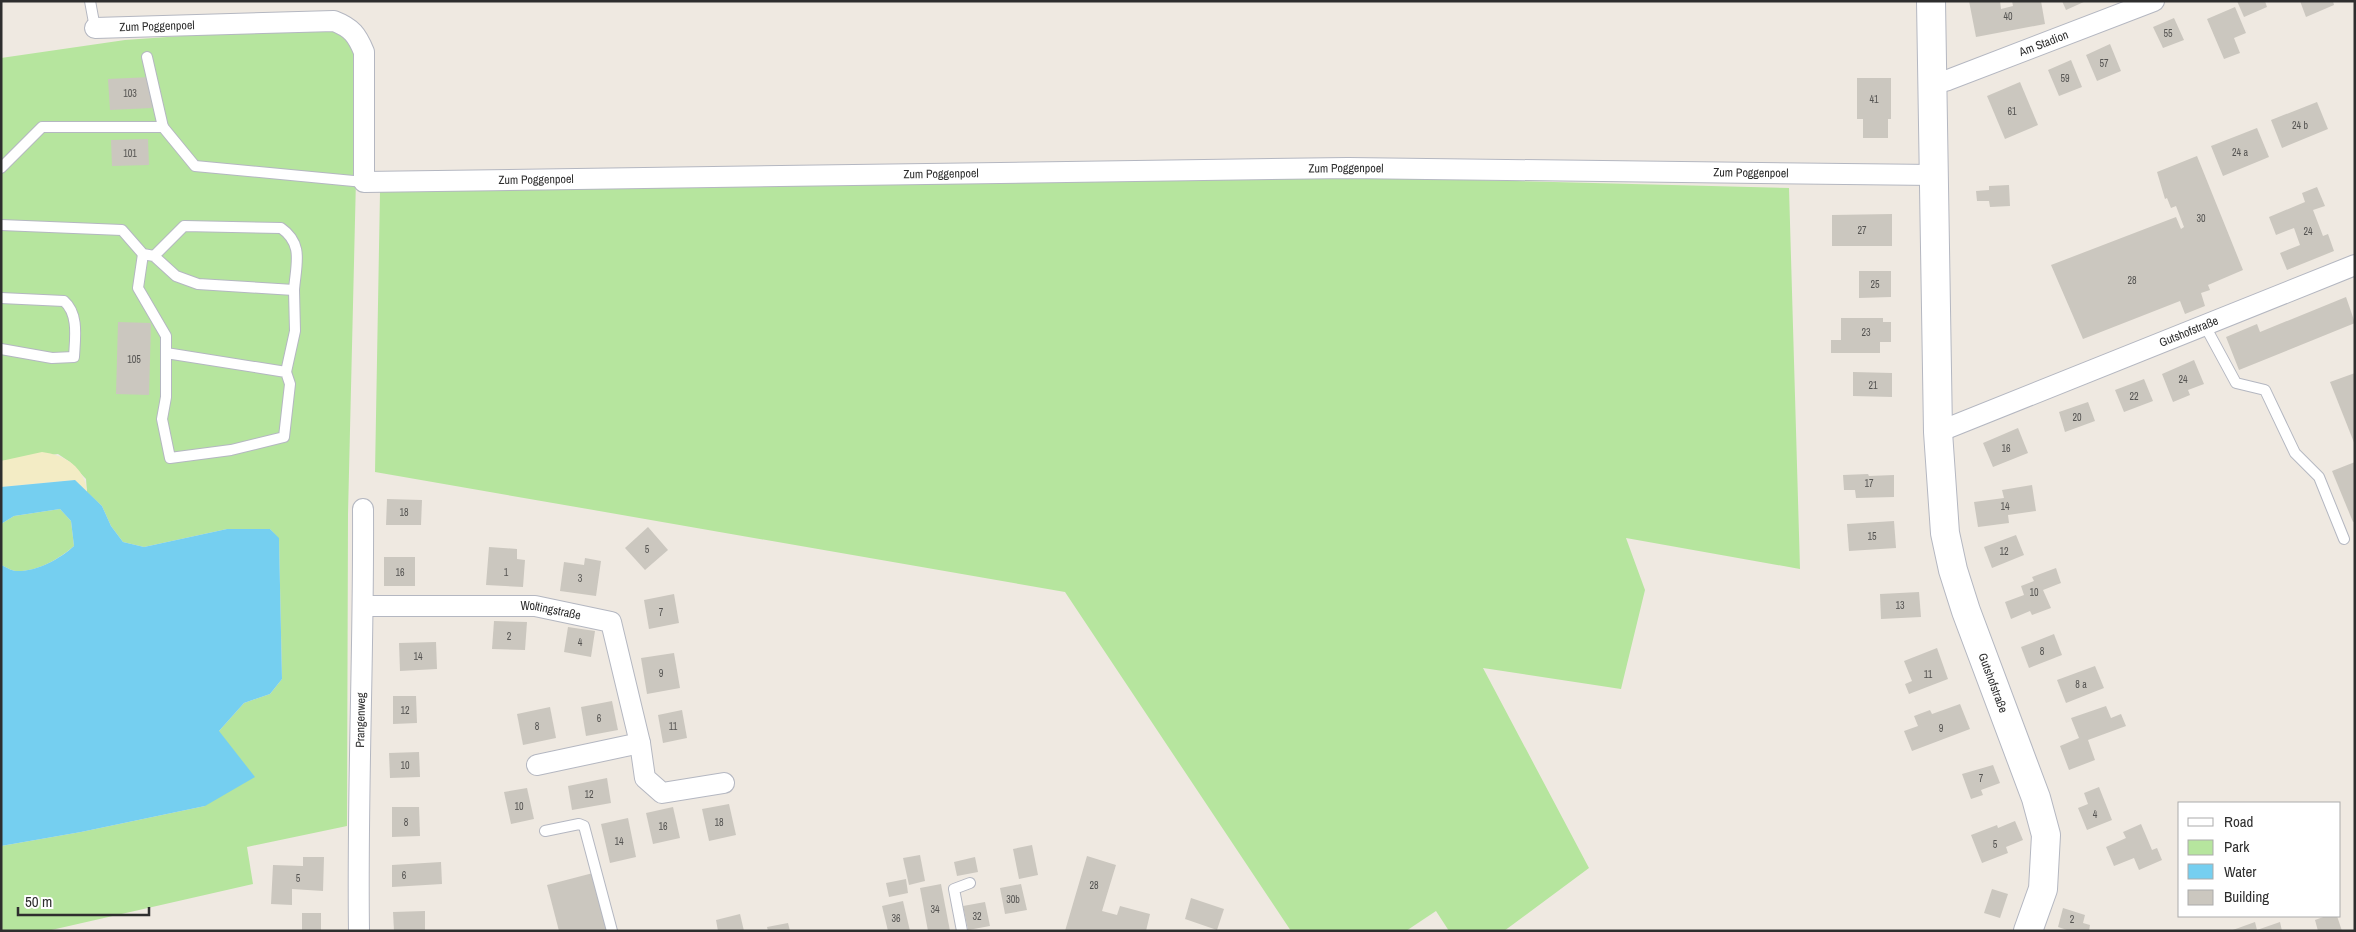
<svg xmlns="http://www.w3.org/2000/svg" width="2356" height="932" viewBox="0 0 2356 932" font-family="'Archivo Narrow',sans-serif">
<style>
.green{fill:#b6e59e}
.sand{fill:#f3ecc5}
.water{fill:#75cff0}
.building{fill:#cbc7bf}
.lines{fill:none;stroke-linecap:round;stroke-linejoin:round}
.lane-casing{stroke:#b4b7c1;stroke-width:12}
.street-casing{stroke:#b4b7c1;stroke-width:22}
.secondary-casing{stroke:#b4b7c1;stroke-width:30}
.lane{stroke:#fff;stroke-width:10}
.street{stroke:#fff;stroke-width:20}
.secondary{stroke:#fff;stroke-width:28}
.labels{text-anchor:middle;stroke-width:4;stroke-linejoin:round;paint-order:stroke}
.number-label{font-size:10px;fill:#555452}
.street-label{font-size:12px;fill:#2e2e2e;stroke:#fff}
</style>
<rect width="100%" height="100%" fill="#efe9e1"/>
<g class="green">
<path d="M336,25L359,53L348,514L347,826L247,847L253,884L47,931H1V846L81,832L205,806L219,731L244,703L270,694L282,679L279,539L270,529H227L144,547L123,542L111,526L102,506L87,492L86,479L70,462L58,454L1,461V58L125,40Z"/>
<path d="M1355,177L1789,188L1800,569L1626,538L1645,590L1621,689L1483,668L1589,868L1504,931H1449L1436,911L1406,931H1291L1065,592L375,472L380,192Z"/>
<path d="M60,509L71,521L74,546C59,559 37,572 16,571C12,571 6,567 1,565V524L14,516Z"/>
</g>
<path class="sand" d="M42,452C65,455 85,467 87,492L74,480L1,487V461Z"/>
<path class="water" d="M75,480L102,506L111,526L123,542L144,547L227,529H270L279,538L282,679L270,694L244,703L219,731L255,777L205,806L81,832L1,846V565C6,567 12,571 16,571C36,572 60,559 74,546L71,521L60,509L14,516L1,524V487Z"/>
<g class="building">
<path d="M1969,1H2000L2001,9L2013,6L2012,1H2041L2045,24L1976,37Z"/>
<path d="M2062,1H2086L2066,10Z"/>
<path d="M2237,1H2265L2267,7L2244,17Z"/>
<path d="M2300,1H2333L2334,5L2306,17Z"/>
<path d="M2235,7L2246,33L2234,38L2240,53L2224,59L2207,19Z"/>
<path d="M2174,18L2184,40L2163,48L2153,27Z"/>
<path d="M2110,44L2121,71L2097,81L2086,55Z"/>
<path d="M2071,60L2082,87L2059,96L2048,70Z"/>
<path d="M151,77L152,108L110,110L108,79Z"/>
<path d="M1857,78H1891V119H1888V138H1863V119H1857Z"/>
<path d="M2020,82L2038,125L2005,139L1987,96Z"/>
<path d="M2317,102L2328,129L2282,148L2271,120Z"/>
<path d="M2257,128L2269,157L2223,176L2211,146Z"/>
<path d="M148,139L149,165L112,166L111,140Z"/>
<path d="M2197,156L2243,270L2208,285L2210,290L2201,293L2205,306L2185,314L2180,301L2083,339L2051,265L2176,217L2181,229L2184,227L2176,206L2171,208L2167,198L2165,199L2157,172Z"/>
<path d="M2009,185L2010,206L1990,207L1989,201H1977L1976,191L1989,190V186Z"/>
<path d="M2317,187L2325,206L2313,210L2323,236L2328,234L2334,251L2287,270L2280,253L2300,245L2294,228L2276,235L2269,217L2305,202L2302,193Z"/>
<path d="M1892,214V246H1832V215Z"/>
<path d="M1859,271H1891V297L1859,298Z"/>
<path d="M2346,297L2355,323L2239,370L2226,337L2257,324L2260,332Z"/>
<path d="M1841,318H1883V322H1891V342H1880V353H1831V340H1841Z"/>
<path d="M118,322L151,323L149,395L116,394Z"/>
<path d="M2194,360L2204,384L2188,390L2190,395L2173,402L2162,374Z"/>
<path d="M1853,372L1892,373V397L1853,396Z"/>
<path d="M2355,373V445L2330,382Z"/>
<path d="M2144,379L2153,401L2124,412L2115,390Z"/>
<path d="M2088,402L2095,421L2065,432L2059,412Z"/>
<path d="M2018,428L2028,453L1993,467L1983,443Z"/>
<path d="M2355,462V521L2353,522L2332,471Z"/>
<path d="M1868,474L1869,476L1894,475V497L1856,498L1855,490H1844L1843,475Z"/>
<path d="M2032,485L2036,511L2008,515L2009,523L1978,527L1974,502L2004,498L2002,490Z"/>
<path d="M387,499L422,500L421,525H386Z"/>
<path d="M1894,521L1896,548L1849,551L1847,524Z"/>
<path d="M648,527L668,550L645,570L625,548Z"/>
<path d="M2016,535L2024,555L1992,568L1984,547Z"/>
<path d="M489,547L517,549V559L525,560L523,587L486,585Z"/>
<rect x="384" y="557" width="31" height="29"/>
<path d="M585,558L601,561L596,596L560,591L564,562L584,565Z"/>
<path d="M2056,568L2061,583L2043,590L2051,608L2032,615L2030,611L2011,619L2005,602L2024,595L2021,586L2034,581L2032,577Z"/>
<path d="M1919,592L1921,617L1881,619L1880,594Z"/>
<path d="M674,594L679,623L649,629L644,600Z"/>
<path d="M494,621L527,622L525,650L492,649Z"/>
<path d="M568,627L595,631L591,657L564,652Z"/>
<path d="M2054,634L2062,655L2029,668L2021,647Z"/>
<path d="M436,642L437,669L400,671L399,643Z"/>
<path d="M1937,648L1948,679L1909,694L1905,684L1912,681L1904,661Z"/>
<path d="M674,653L680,688L647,694L641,658Z"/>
<path d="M2095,666L2104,688L2066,703L2057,680Z"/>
<path d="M393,696H416L417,723L393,724Z"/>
<path d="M612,701L618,730L586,736L581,707Z"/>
<path d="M1960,704L1970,729L1912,751L1904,731L1918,726L1914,716L1930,710L1932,714Z"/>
<path d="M2106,706L2111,718L2121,714L2126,726L2088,740L2095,760L2069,770L2060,746L2079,738L2071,718Z"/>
<path d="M550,707L556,738L523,745L517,714Z"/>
<path d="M682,710L687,738L663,743L658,715Z"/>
<path d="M419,752L420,777L390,778L389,753Z"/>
<path d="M1993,765L2000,783L1981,790L1983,795L1971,799L1962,774Z"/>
<path d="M607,778L611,803L572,810L568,786Z"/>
<path d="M2099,787L2112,820L2087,830L2078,808L2088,804L2084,793Z"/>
<path d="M527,788L534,819L511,824L504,792Z"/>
<path d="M729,804L736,835L709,841L702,809Z"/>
<path d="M392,807H419L420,836L392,837Z"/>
<path d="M673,807L680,838L653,844L646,813Z"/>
<path d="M628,818L636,857L610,863L601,824Z"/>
<path d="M2015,821L2023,840L2006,847L2008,853L1982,863L1971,835L1997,825L1998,828Z"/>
<path d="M2141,824L2152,850L2157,848L2162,860L2139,870L2134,858L2114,866L2106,847L2126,838L2123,832Z"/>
<path d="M1032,845L1038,875L1019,879L1013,849Z"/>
<path d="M920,855L925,881L909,885L903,858Z"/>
<path d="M1087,856L1116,865L1102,911L1117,915L1120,906L1150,914L1146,931H1065Z"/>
<path d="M303,857H324L323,891L292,889V905L271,904L273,865L303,866Z"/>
<path d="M975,857L978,872L957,876L954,862Z"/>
<path d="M441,862L442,884L392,887V865Z"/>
<path d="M593,873L608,931H559L547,885Z"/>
<path d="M906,879L908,893L889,897L886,883Z"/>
<path d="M941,884L950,931H928L920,888Z"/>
<path d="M1021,884L1027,910L1005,914L1000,888Z"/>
<path d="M1992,889L2008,894L2000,918L1984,913Z"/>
<path d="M1191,898L1224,909L1217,930L1185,919Z"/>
<path d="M903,901L910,931H888L882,906Z"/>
<path d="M985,902L990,926L968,930L963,906Z"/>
<path d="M2063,908L2085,915L2083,923L2090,925L2089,931H2070L2058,927Z"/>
<path d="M425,911V931H394L393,912Z"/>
<rect x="302" y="913" width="19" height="18"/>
<path d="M740,914L744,931H718L716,920Z"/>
<path d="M2326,916H2337L2342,931H2318L2315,920Z"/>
<path d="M2255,922L2257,930L2280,922L2282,931H2230Z"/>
<path d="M788,923L790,931H768L767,927Z"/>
</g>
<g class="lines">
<defs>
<g id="lane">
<path d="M90,1L95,28"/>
<path d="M147,57L163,127"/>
<path d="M1,168L42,127H163L195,166L364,182"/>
<path d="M1,225L122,230L143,254L154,256L176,276L198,284L294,290C296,264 304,244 281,228L184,226L154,256"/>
<path d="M143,254L138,288L166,336V397L162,419L170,458L231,450L284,437L290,384L286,372L166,353"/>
<path d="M1,298L64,301C79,314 75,338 74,357L52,358L1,349"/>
<path d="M2204,324L2236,383L2265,390L2295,453L2319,477L2344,539"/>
<path d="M286,372L295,331L294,290"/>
<path d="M545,831L579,824L584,826L612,931"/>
<path d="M962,931L954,889L970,883"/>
</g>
<g id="street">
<path id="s1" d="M95,28L334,21C352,28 357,35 364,52V182L1348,168L1934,175"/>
<path id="s2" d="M1933,84L1948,80L2154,1"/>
<path id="s3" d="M1938,432L2355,265"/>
<path id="s4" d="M363,606H535L611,622L640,743L645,778L662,793L724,783"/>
<path d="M537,765L640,743"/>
<path id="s5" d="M359,931C357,790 364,650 363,509"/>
</g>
<g id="secondary">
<path id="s6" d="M1931,1L1938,432L1945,533L1953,570L1966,611L2036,798L2046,835L2043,889L2028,931"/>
</g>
</defs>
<use href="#lane" class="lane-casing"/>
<use href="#street" class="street-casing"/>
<use href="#secondary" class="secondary-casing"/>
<use href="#lane" class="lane"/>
<use href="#street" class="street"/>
<use href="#secondary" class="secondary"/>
</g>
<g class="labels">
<g class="number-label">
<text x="2008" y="20">40</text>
<text x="2168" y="37">55</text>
<text x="2104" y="67">57</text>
<text x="2065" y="82">59</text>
<text x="130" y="97">103</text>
<text x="1874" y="103">41</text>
<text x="2012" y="115">61</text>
<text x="2300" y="129">24 b</text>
<text x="2240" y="156">24 a</text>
<text x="130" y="157">101</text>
<text x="2201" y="222">30</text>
<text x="1862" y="234">27</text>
<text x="2308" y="235">24</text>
<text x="2132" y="284">28</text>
<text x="1875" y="288">25</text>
<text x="1866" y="336">23</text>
<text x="134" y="363">105</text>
<text x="2183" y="383">24</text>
<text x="1873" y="389">21</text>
<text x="2134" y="400">22</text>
<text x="2077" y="421">20</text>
<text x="2006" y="452">16</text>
<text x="1869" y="487">17</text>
<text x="2005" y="510">14</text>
<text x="404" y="516">18</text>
<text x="1872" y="540">15</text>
<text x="647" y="553">5</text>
<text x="2004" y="555">12</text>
<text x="400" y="576">16</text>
<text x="506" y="576">1</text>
<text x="580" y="582">3</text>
<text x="2034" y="596">10</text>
<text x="1900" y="609">13</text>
<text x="661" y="616">7</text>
<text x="509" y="640">2</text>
<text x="580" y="646">4</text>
<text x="2042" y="655">8</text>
<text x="418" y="660">14</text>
<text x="661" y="677">9</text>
<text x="1928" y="678">11</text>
<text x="2081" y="688">8 a</text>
<text x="405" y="714">12</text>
<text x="599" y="722">6</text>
<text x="537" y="730">8</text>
<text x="673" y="730">11</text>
<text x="1941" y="732">9</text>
<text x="405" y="769">10</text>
<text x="1981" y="782">7</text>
<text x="589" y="798">12</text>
<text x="519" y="810">10</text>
<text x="2095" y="818">4</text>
<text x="406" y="826">8</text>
<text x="719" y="826">18</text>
<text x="663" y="830">16</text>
<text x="619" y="845">14</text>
<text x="1995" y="848">5</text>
<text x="404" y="879">6</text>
<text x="298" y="882">5</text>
<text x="1094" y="889">28</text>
<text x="1013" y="903">30b</text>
<text x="935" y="913">34</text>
<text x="977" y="920">32</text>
<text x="896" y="922">36</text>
<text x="2072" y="923">2</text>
</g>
<g class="street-label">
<text dy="4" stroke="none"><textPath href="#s1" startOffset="62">Zum Poggenpoel</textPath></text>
<text dy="4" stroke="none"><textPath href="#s2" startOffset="118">Am Stadion</textPath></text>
<text dy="4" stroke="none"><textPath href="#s1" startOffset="1396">Zum Poggenpoel</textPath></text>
<text dy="4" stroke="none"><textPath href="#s1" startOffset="1801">Zum Poggenpoel</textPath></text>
<text dy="4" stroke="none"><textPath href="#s1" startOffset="991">Zum Poggenpoel</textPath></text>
<text dy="4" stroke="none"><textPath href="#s1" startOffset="586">Zum Poggenpoel</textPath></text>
<text dy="4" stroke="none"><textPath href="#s3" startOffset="270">Gutshofstraße</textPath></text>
<text dy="4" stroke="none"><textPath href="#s4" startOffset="188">Woltingstraße</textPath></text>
<text dy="4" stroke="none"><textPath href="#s6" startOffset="690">Gutshofstraße</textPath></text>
<text dy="4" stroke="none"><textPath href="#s5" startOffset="211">Prangenweg</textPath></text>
</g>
</g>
<rect width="2356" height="932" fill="none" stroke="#2e2e2e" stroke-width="5"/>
<rect x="2178" y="802" width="162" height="115" fill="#ffffff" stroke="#ababab"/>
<rect x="2188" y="818" width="25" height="8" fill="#ffffff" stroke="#ababab"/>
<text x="2224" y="827" font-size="15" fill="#2e2e2e">Road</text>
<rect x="2188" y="840" width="25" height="15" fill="#b6e59e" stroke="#ababab"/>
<text x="2224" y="852" font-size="15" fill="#2e2e2e">Park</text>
<rect x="2188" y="864" width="25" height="15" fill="#75cff0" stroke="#ababab"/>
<text x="2224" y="877" font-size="15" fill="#2e2e2e">Water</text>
<rect x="2188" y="890" width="25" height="15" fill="#cbc7bf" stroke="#ababab"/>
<text x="2224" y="902" font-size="15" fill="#2e2e2e">Building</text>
<path d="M18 907v8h131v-8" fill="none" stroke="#2e2e2e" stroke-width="2.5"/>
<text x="25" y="907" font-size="15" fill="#2e2e2e" stroke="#ffffff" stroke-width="4" paint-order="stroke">50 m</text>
</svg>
